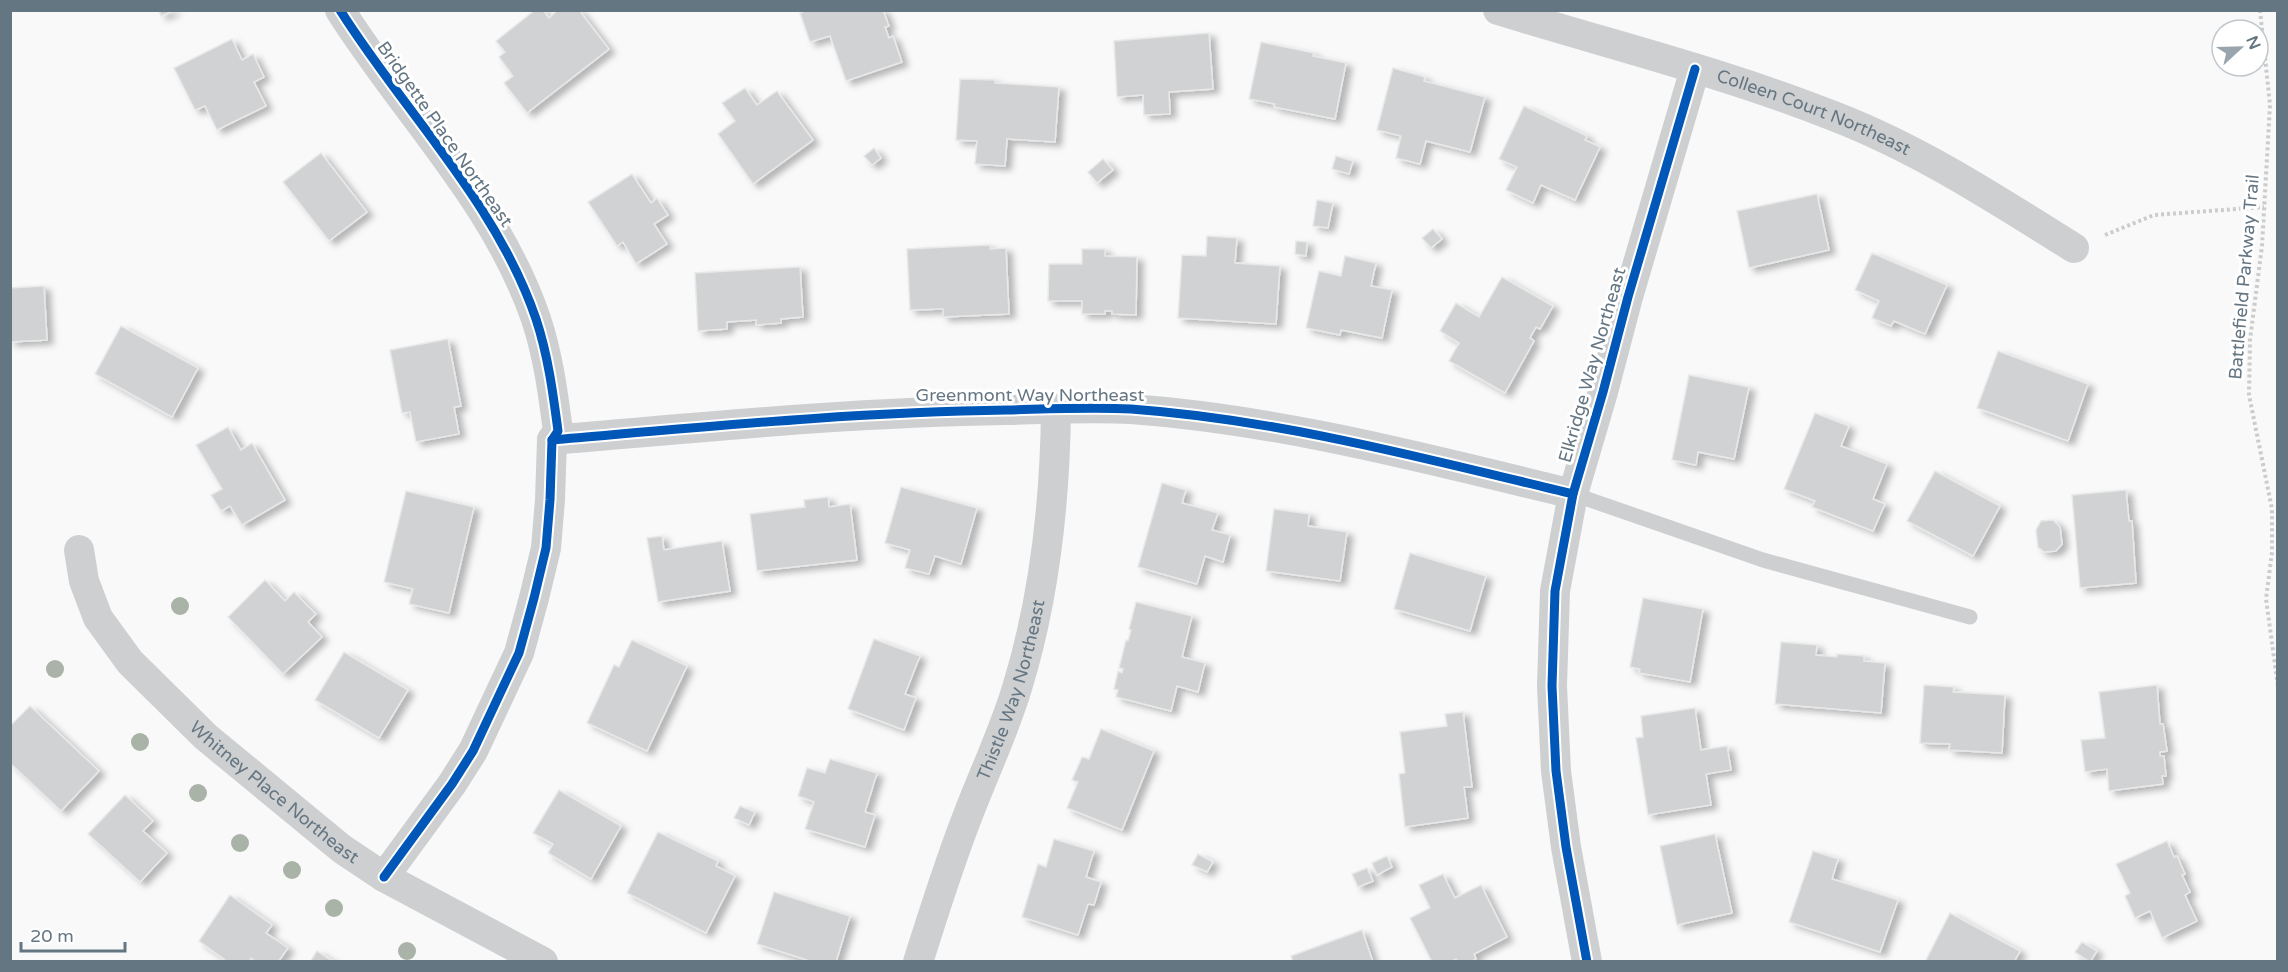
<svg xmlns="http://www.w3.org/2000/svg" width="2288" height="972" viewBox="0 0 2288 972" font-family="'Varela Round',sans-serif">
<style>
.building{fill:#d0d2d3;stroke:#e8e8e8;stroke-width:1.5;filter:url(#shadow)}
.lines{fill:none;stroke-linecap:round;stroke-linejoin:round}
.path{stroke:#cbcccd;stroke-width:4;stroke-dasharray:3 3;stroke-linecap:butt}
.service{stroke:#cecfd0;stroke-width:15}
.minor{stroke:#cecfd0;stroke-width:30}
.cycleway-casing{stroke:#fff;stroke-width:13}
.cycleway{stroke:#0057b8;stroke-width:9}
.tree{fill:#a9b3a7}
.labels{text-anchor:middle;stroke-width:6;stroke-linejoin:round;paint-order:stroke}
.street-label{font-size:18px;fill:#657683;stroke:#fff}
</style>
<defs>
<filter id="shadow"><feDropShadow dx="6" dy="4" stdDeviation="3" flood-color="#0004"/></filter>
</defs>
<rect width="100%" height="100%" fill="#f9f9f9"/>
<g class="building">
<path d="M159,10H175L161,16Z"/>
<path d="M535,10H543L549,18L558,10H579L609,49L527,113L504,83L513,76L499,57L505,52L496,41Z"/>
<path d="M807,10H883L889,26L885,27L889,38L893,36L902,62L846,81L830,36L810,42L800,13Z"/>
<path d="M1209,33L1213,89L1169,92L1170,114L1144,115L1143,95L1117,97L1114,41Z"/>
<path d="M232,39L242,60L253,54L264,77L254,82L266,106L217,130L205,106L195,110L174,68Z"/>
<path d="M1261,42L1314,53L1313,56L1346,63L1335,119L1274,107L1275,104L1249,99Z"/>
<path d="M1393,68L1425,77L1424,81L1485,97L1470,152L1426,141L1420,164L1396,158L1401,136L1377,130Z"/>
<path d="M960,79L995,80V83L1059,87L1055,142L1007,139L1005,166L975,164L977,141L956,140Z"/>
<path d="M745,88L757,105L777,91L813,140L753,184L718,134L735,121L722,103Z"/>
<path d="M1524,106L1587,136L1585,140L1600,147L1575,200L1541,185L1533,203L1506,190L1517,167L1499,159Z"/>
<path d="M874,148L881,158L872,165L864,156Z"/>
<path d="M321,153L367,212L329,241L283,182Z"/>
<path d="M1336,156L1353,161L1349,174L1332,169Z"/>
<path d="M1103,159L1113,170L1097,183L1088,172Z"/>
<path d="M632,174L651,203L657,198L668,215L654,224L667,244L636,264L623,242L617,246L588,202Z"/>
<path d="M1817,194L1829,250L1749,268L1737,211Z"/>
<path d="M1317,200L1333,203L1328,228L1313,226Z"/>
<path d="M1433,229L1442,239L1431,248L1422,238Z"/>
<path d="M1207,236L1237,238L1235,263L1280,266L1276,324L1178,318L1182,255L1206,256Z"/>
<path d="M1296,241L1307,242L1306,256L1295,254Z"/>
<path d="M990,245V249L1006,248L1009,314L943,317V309L910,310L907,249Z"/>
<path d="M1082,249H1105V256L1137,257L1136,315L1112,314V311H1105V314H1082V301H1048L1049,264H1082Z"/>
<path d="M1872,253L1947,285L1925,334L1894,321L1891,326L1872,318L1879,301L1855,290Z"/>
<path d="M1345,256L1376,263L1371,286L1392,290L1382,338L1341,330L1340,335L1306,328L1319,271L1341,276Z"/>
<path d="M800,267L803,317L781,319V323L756,325V320L727,322V329L698,331L695,273Z"/>
<path d="M1502,277L1553,306L1540,329L1536,327L1530,338L1534,341L1505,393L1449,361L1459,343L1440,331L1456,303L1479,317Z"/>
<path d="M44,286L47,340L10,342V288Z"/>
<path d="M121,326L198,368L172,417L95,374Z"/>
<path d="M448,339L461,406L454,407L459,434L416,442L410,412L402,413L390,350Z"/>
<path d="M1998,351L2088,384L2068,441L1977,408Z"/>
<path d="M1689,375L1749,387L1734,459L1698,452L1696,465L1672,460Z"/>
<path d="M1815,413L1849,426L1841,446L1887,464L1873,499L1885,504L1873,531L1812,507L1815,501L1784,489Z"/>
<path d="M228,427L241,450L252,443L285,500L242,525L230,506L221,511L211,495L222,489L196,445Z"/>
<path d="M1935,471L2000,506L1973,556L1907,521Z"/>
<path d="M1162,483L1186,490L1182,503L1218,513L1212,530L1230,535L1223,562L1205,556L1197,584L1138,567Z"/>
<path d="M901,487L977,508L961,564L935,556L929,574L905,568L910,550L885,543Z"/>
<path d="M2126,490L2129,521H2132L2136,583L2080,588L2072,495Z"/>
<path d="M406,491L474,507L449,613L409,604L413,589L384,582Z"/>
<path d="M828,497L829,507L850,504L857,560L757,571L750,514L805,507L804,500Z"/>
<path d="M1274,509L1309,514L1308,526L1347,532L1340,581L1266,571Z"/>
<path d="M2053,520L2060,527L2062,544L2056,551L2044,552L2038,547L2036,530L2041,521Z"/>
<path d="M662,536L664,550L722,541L730,591L658,602L647,538Z"/>
<path d="M1410,553L1486,576L1470,631L1394,609Z"/>
<path d="M265,580L285,601L294,592L316,614L308,622L322,637L283,674L228,617Z"/>
<path d="M1643,598L1703,609L1690,682L1639,673L1640,669L1630,667Z"/>
<path d="M1136,602L1192,616L1182,657L1205,663L1198,692L1177,686L1171,711L1116,697L1118,690L1114,689L1118,671L1122,673L1123,669L1119,668L1126,640L1128,641L1131,630L1129,629Z"/>
<path d="M874,639L920,656L905,694L916,698L904,730L848,709Z"/>
<path d="M632,640L687,666L647,751L587,723L614,665L619,667Z"/>
<path d="M1781,642L1817,645L1816,655L1837,657V654L1864,656V661L1885,663L1881,713L1775,704Z"/>
<path d="M344,652L408,690L379,738L315,700Z"/>
<path d="M1924,685L1954,687L1953,692L2005,695L2002,753L1949,750L1950,744L1920,743Z"/>
<path d="M2157,685L2160,724H2163L2167,751L2160,752V756H2164L2166,776H2162L2163,784L2109,791L2107,769L2085,772L2081,740L2105,738L2099,692Z"/>
<path d="M30,706L99,771L61,811L10,763V726Z"/>
<path d="M1695,708L1701,750L1727,746L1731,770L1706,774L1711,805L1648,815L1636,738L1643,737L1641,716Z"/>
<path d="M1463,712L1472,787H1464L1468,818L1405,827L1399,774L1405,773L1400,732L1447,726L1445,714Z"/>
<path d="M1101,729L1154,751L1122,830L1067,808L1078,782L1072,780L1082,757L1089,759Z"/>
<path d="M830,759L877,773L865,812L875,815L865,847L805,829L814,802L798,796L807,768L825,773Z"/>
<path d="M559,790L621,826L591,879L548,853L553,844L533,833Z"/>
<path d="M125,795L153,821L143,831L167,853L140,882L88,834Z"/>
<path d="M740,806L755,812L749,825L734,818Z"/>
<path d="M658,832L718,861L716,866L735,876L706,933L627,893Z"/>
<path d="M1715,834L1732,913L1677,925L1660,846Z"/>
<path d="M1054,839L1094,851L1086,877L1101,882L1094,905L1088,904L1078,935L1022,917L1038,864L1046,867Z"/>
<path d="M2167,841L2174,857L2177,856L2185,874L2182,875L2190,892L2185,895L2197,921L2162,938L2150,911L2135,918L2125,896L2130,893L2116,864Z"/>
<path d="M1813,851L1838,859L1832,879L1898,900L1880,952L1789,922Z"/>
<path d="M1198,854L1213,862L1207,872L1192,865Z"/>
<path d="M1387,856L1392,867L1377,875L1372,863Z"/>
<path d="M1367,868L1373,881L1358,887L1352,874Z"/>
<path d="M1443,874L1455,898L1481,885L1507,937L1474,954L1476,959L1470,962H1458L1456,959L1451,962H1432L1410,918L1430,908L1419,885Z"/>
<path d="M774,892L850,916L836,962H813L757,944Z"/>
<path d="M230,895L272,925L266,933L288,948L278,962H257L251,958L249,962H228L199,941Z"/>
<path d="M1950,913L2020,951L2014,962H1925Z"/>
<path d="M1362,930L1373,962H1293L1291,956Z"/>
<path d="M2082,942L2097,951L2090,962L2075,952Z"/>
<path d="M317,951L334,962H310Z"/>
</g>
<g class="lines">
<g class="path">
<path d="M2260,10L2270,105L2262,246L2250,340L2249,395L2272,509V552L2266,599L2278,687"/>
<path d="M2105,235L2154,215L2264,207"/>
</g>
<path class="service" d="M1573,494L1763,560L1970,617"/>
<g class="minor">
<path d="M340,10C405,113 496,202 536,319C548,355 553,393 558,431L552,440L550,500L546,548L534,598L519,653L473,751L452,784L384,877"/>
<path id="s1" d="M1498,10C1611,45 1726,73 1836,117C1921,150 1997,200 2074,248"/>
<path d="M552,440C704,427 855,412 1007,410C1048,409 1090,407 1131,409C1282,420 1427,459 1573,494"/>
<path id="s2" d="M79,550L84,581L98,618L130,662L206,737L342,849L384,877L543,962"/>
<path id="s3" d="M918,962C934,912 949,863 968,815C984,773 1004,731 1017,688C1045,597 1055,504 1056,409"/>
<path d="M1587,962L1566,847L1556,771L1552,686L1555,591L1573,494L1603,392L1628,297L1695,69"/>
</g>
<defs>
<g id="cycleway">
<path d="M340,10C405,113 496,202 536,319C548,355 553,393 558,431L552,440L550,500L546,548L534,598L519,653L473,751L452,784L384,877"/>
<path d="M552,440C704,427 855,412 1007,410C1048,409 1090,407 1131,409C1282,420 1427,459 1573,494"/>
<path d="M1587,962L1566,847L1556,771L1552,686L1555,591L1573,494L1603,392L1628,297L1695,69"/>
</g>
</defs>
<use href="#cycleway" class="cycleway-casing"/>
<use href="#cycleway" class="cycleway"/>
</g>
<g class="tree">
<circle cx="180" cy="606" r="9"/>
<circle cx="55" cy="669" r="9"/>
<circle cx="140" cy="742" r="9"/>
<circle cx="198" cy="793" r="9"/>
<circle cx="240" cy="843" r="9"/>
<circle cx="292" cy="870" r="9"/>
<circle cx="334" cy="908" r="9"/>
<circle cx="407" cy="951" r="9"/>
</g>
<g class="labels">
<g class="street-label">
<text dy="6" stroke="none"><textPath href="#s1" startOffset="332">Colleen Court Northeast</textPath></text>
<text transform="translate(445 134) rotate(55)" y="6">Bridgette Place Northeast</text>
<text transform="translate(2244 277) rotate(-85)" y="6">Battlefield Parkway Trail</text>
<text transform="translate(1592 365) rotate(-74)" y="6">Elkridge Way Northeast</text>
<text x="1030" y="401">Greenmont Way Northeast</text>
<text dy="6" stroke="none"><textPath href="#s3" startOffset="288">Thistle Way Northeast</textPath></text>
<text dy="6" stroke="none"><textPath href="#s2" startOffset="320">Whitney Place Northeast</textPath></text>
</g>
</g>
<rect width="2288" height="972" fill="none" stroke="#657683" stroke-width="24"/>
<g transform="translate(2240 48) rotate(68)"><circle r="28" fill="#ffffff" stroke="#c1c8cd" stroke-width="1.5"/>
<path d="M0-4.5L10 22L0 15L-10 22Z" fill="#99a4ac"/>
<text y="-9" font-size="16" font-weight="bold" text-anchor="middle" fill="#657683">N</text>
</g>
<path d="M21 942v9h104v-9" fill="none" stroke="#657683" stroke-width="3"/>
<text x="30" y="942" font-size="18" fill="#657683" stroke="#ffffff" stroke-width="4.5" paint-order="stroke">20 m</text>
</svg>
